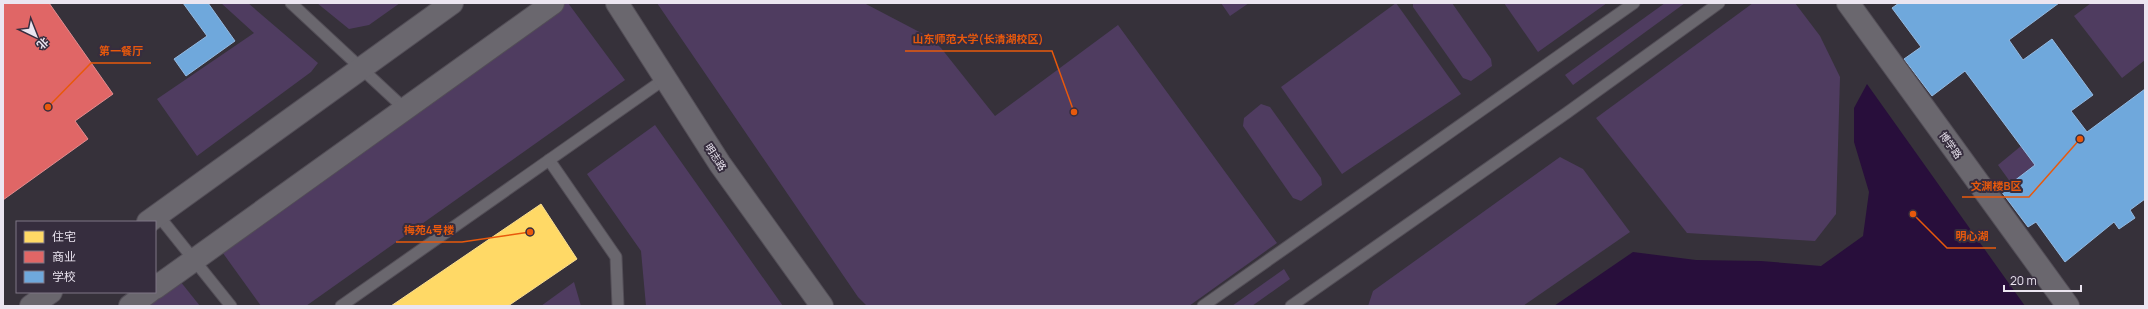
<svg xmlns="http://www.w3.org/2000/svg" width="2148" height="309" viewBox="0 0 2148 309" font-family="Manrope,'Noto Sans SC',sans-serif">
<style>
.green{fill:#4f3c60}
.water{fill:#280e3b}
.homes{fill:#ffd966;stroke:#f9dd8f}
.shops{fill:#e06666;stroke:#e38c8f}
.schools{fill:#6fa8dc;stroke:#94bae2}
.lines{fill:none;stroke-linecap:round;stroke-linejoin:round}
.service-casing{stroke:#534e57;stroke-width:13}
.minor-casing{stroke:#534e57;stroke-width:24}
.service{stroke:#6a676e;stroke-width:11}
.minor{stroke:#6a676e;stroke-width:22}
.labels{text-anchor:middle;stroke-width:4;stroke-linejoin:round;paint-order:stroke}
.street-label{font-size:10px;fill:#ebe5f0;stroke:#362d3e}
.leader{fill:none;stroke:#e8590c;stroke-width:1.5}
.callout-dot{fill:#e8590c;stroke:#362d3e;stroke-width:1.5}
.callout-label{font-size:11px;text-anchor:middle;font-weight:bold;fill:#e8590c;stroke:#362d3e;stroke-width:4;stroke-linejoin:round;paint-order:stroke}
</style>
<rect width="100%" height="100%" fill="#36313a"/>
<g class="green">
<path d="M221,3H248L318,63L311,72L197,156L157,99L254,33Z"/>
<path d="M317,3H400L369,25L349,29Z"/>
<path d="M552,3H568L625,80L306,306H261L220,249Z"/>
<path d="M657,3H864L929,37L941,48L995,116L1118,25L1277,243L1189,306H867L858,297Z"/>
<path d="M1221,3H1249L1230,16Z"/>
<path d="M1396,3L1461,94L1342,174L1281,87Z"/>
<path d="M1413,3H1452L1491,59L1492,66L1471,81L1463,78L1413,7Z"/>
<path d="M1504,3H1607L1538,52Z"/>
<path d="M1665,3H1685L1573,85L1565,75Z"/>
<path d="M1753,3H1795L1820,36L1840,77L1836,214L1815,241L1687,233L1596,118Z"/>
<path d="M2091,3H2145V60L2122,78L2074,16Z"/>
<path d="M1261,104L1270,107L1321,178L1322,185L1301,201L1293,198L1243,126L1244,118Z"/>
<path d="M655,125L783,306H646L641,251L587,174Z"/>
<path d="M2021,146L2035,165L2011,183L1998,165Z"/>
<path d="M1560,157L1583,169L1630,232L1523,306H1368L1373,291Z"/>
<path d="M1284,269L1290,279L1252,306H1232Z"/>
<path d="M180,281L200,306H145Z"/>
<path d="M574,282L581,306H541Z"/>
</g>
<path class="water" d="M1867,84L2025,306H1554L1633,252L1696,260L1761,261L1821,266L1863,236L1869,192L1854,142V108Z"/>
<path class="homes" d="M541,204L577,259L508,306H391Z"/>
<path class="shops" d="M3,3H49L113,94L75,121L88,139L3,200Z"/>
<g class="schools">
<path d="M183,3H208L235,41L186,76L174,59L207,36Z"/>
<path d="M1899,3H2059L2009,40L2023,60L2052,39L2093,95L2071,111L2087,132L2145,89V199L2130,210L2135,218L2119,229L2114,222L2065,262L2036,222L2028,227L2001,191L2035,165L1965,71L1932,96L1904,59L1921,47L1892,8Z"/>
</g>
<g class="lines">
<defs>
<g id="service">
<path d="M291,3L405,109"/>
<path d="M549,160L616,257L618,306"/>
<path d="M158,215L231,306"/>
<path d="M341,306L666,78"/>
<path d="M1203,306L1634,3"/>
<path d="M1291,306L1568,112L1719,3"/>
</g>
<g id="minor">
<path d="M617,3L720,164L822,306"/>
<path d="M1848,3L2068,306"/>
<path d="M148,222L452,3"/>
<path d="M155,288L553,3"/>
<path d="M31,306L51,292"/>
<path d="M130,306L149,292"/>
</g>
</defs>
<use href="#service" class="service-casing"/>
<use href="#minor" class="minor-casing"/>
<use href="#service" class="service"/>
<use href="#minor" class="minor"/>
</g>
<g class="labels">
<g class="street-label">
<text transform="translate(1951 145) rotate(54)" y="4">博学路</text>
<text transform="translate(716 157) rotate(57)" y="4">明志路</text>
</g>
</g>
<path class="leader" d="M1074 112L1052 51H905M48 107L91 63H151M2080 139L2029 197H1962M530 232L462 242H396M1913 214L1947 248H1996"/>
<g class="callout-dot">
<circle cx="1074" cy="112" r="4"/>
<circle cx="48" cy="107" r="4"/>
<circle cx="2080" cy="139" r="4"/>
<circle cx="530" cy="232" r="4"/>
<circle cx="1913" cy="214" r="4"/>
</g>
<g class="callout-label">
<text x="978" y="43">山东师范大学(长清湖校区)</text>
<text x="121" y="55">第一餐厅</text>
<text x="1996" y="190">文渊楼B区</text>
<text x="429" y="234">梅苑4号楼</text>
<text x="1972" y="240">明心湖</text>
</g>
<rect width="2148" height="309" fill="none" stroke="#ebe5f0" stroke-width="8"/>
<rect x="16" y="221" width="140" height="72" fill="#362d3e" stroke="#7e7785"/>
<rect x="24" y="231" width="20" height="12" fill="#ffd966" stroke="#7e7785"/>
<text x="52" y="241" font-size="12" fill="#ebe5f0">住宅</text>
<rect x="24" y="251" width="20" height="12" fill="#e06666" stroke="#7e7785"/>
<text x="52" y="261" font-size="12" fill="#ebe5f0">商业</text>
<rect x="24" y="271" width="20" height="12" fill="#6fa8dc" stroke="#7e7785"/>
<text x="52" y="281" font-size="12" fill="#ebe5f0">学校</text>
<g transform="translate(36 36) rotate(137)" stroke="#362d3e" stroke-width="3" paint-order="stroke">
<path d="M0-3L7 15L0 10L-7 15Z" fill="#ebe5f0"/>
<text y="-6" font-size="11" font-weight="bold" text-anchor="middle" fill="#ebe5f0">北</text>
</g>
<path d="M2004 285v6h77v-6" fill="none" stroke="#ebe5f0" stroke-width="2"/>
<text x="2010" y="285" font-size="12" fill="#ebe5f0" stroke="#362d3e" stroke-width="3" paint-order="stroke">20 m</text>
</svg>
